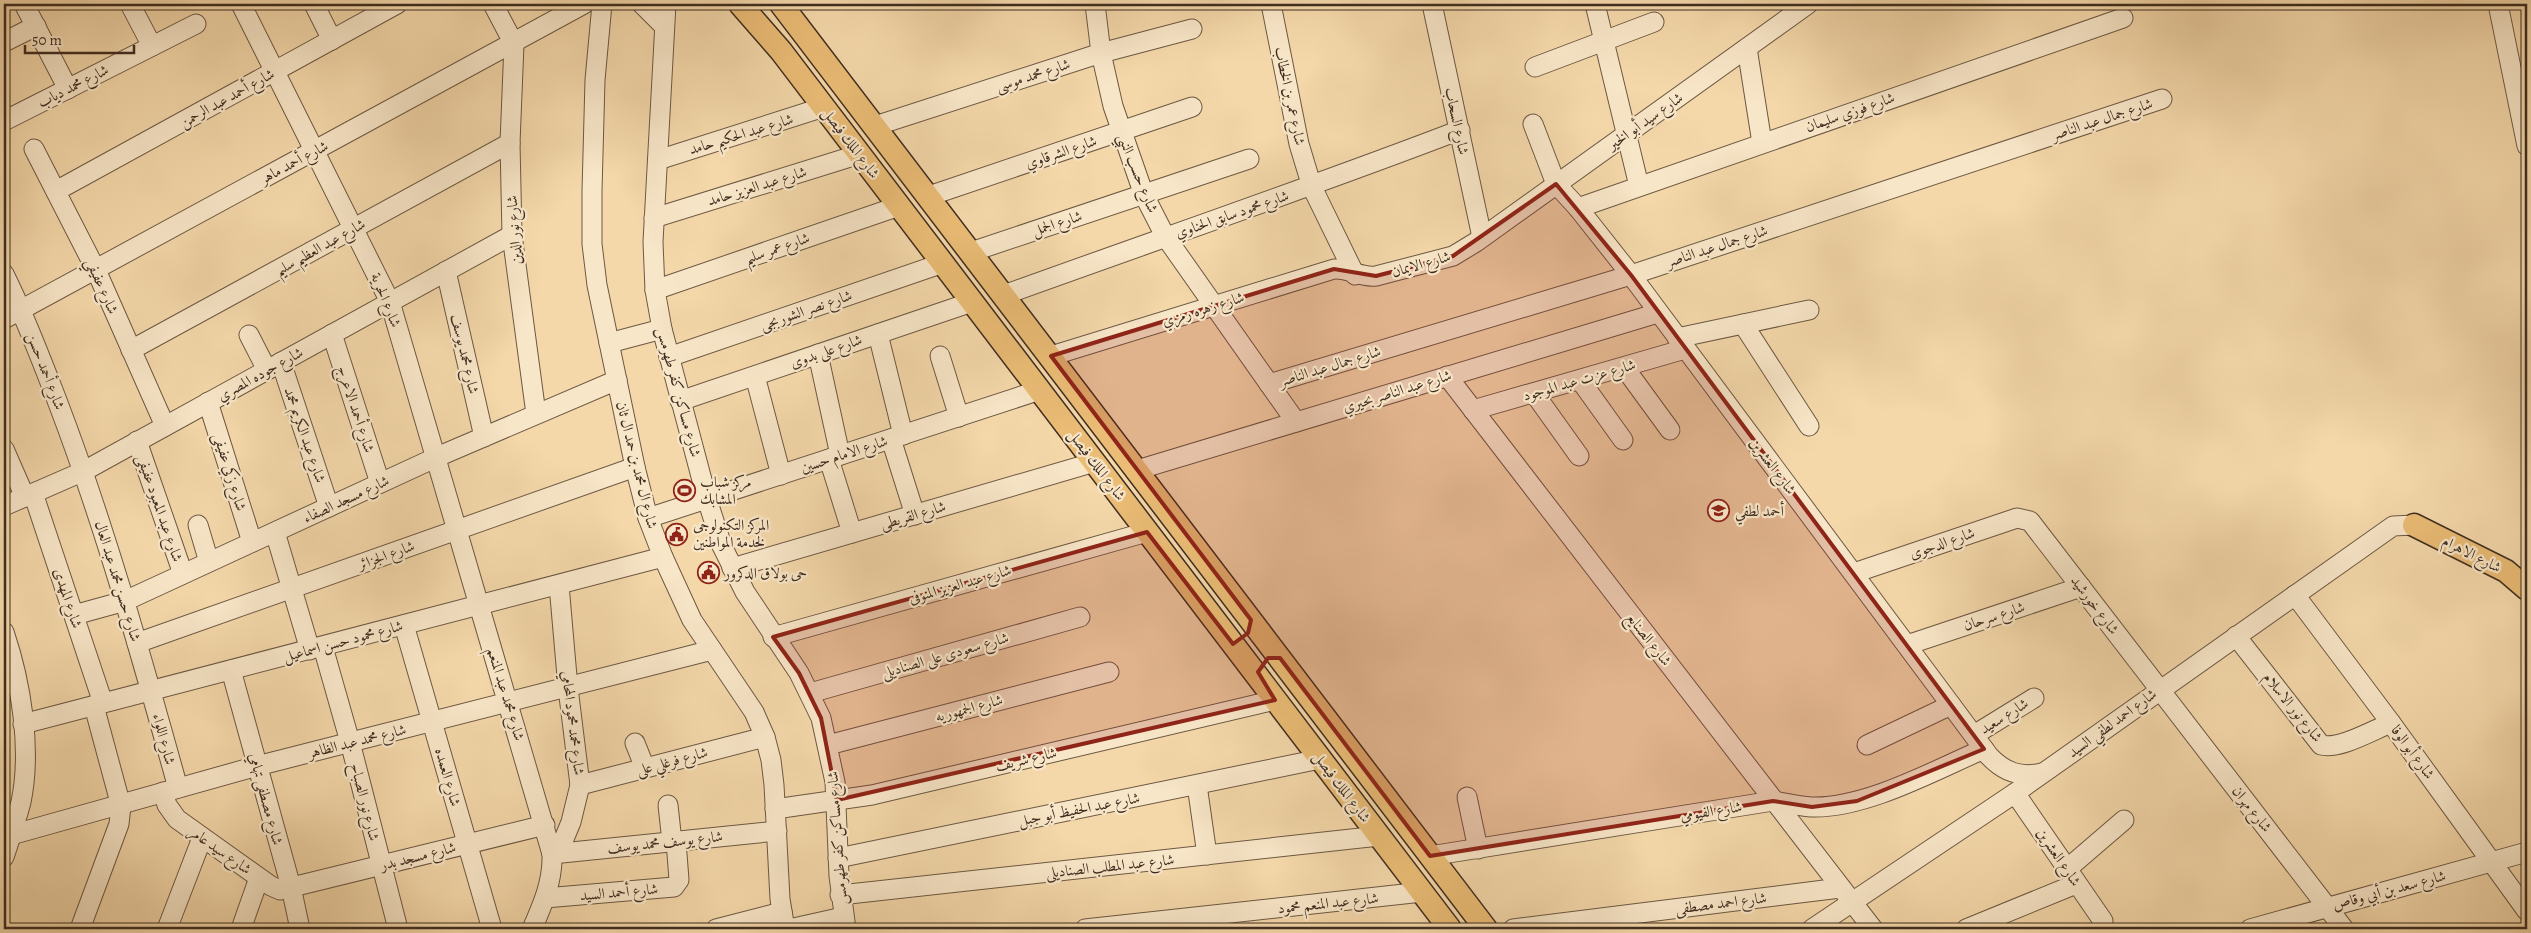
<svg xmlns="http://www.w3.org/2000/svg" width="2531" height="933" viewBox="0 0 2531 933" font-family="Alegreya,Amiri,serif">
<style>
.lines{fill:none;stroke-linecap:round;stroke-linejoin:round}
.minor-casing{stroke:#6c5843;stroke-width:21}
.major-casing{stroke:#3f2d21;stroke-width:25}
.minor{stroke:#f8e6c8;stroke-width:19}
.major{stroke:#eabc75;stroke-width:22}
.marked{fill:#8f2418;fill-opacity:0.2;stroke:#8f2418;stroke-width:4;stroke-linejoin:round}
.labels{text-anchor:middle;stroke-width:4.5;stroke-linejoin:round;paint-order:stroke}
.street-label{font-size:15px;fill:#3f2d21;stroke:#f8e6c8}
.poi-label{font-size:15px;fill:#3f2d21;stroke:#f8e6c8;text-anchor:start}
</style>
<rect width="100%" height="100%" fill="#f4d8aa"/>
<filter id="stains"><feTurbulence type="fractalNoise" baseFrequency=".004" numOctaves="4"/><feColorMatrix values="0 0 0 0 .2 0 0 0 0 .09 0 0 0 0 .02 0 0 0 .5 -.17"/></filter>
<radialGradient id="worn" r=".72"><stop offset=".6" stop-color="#630" stop-opacity="0"/><stop offset="1" stop-color="#630" stop-opacity=".3"/></radialGradient>
<g class="lines">
<defs>
<g id="minor">
<path d="M24,4L68,89"/>
<path d="M130,4L152,46"/>
<path d="M241,4L390,302L552,854C553,881 543,904 532,929"/>
<path d="M314,4L332,40"/>
<path d="M493,4L514,44L510,143L512,235L536,414"/>
<path d="M602,4L595,80L592,191V244L597,285L635,467L648,518L663,557L692,620L754,712L765,737L771,760L774,785L780,899L785,929"/>
<path d="M642,4L664,26"/>
<path d="M666,4L653,242L655,290L662,329L707,499L722,546L745,592L799,673L821,718L835,782L839,876L846,929"/>
<path d="M1095,4L1101,53L1113,106L1144,195L1165,236L1296,422"/>
<path d="M1271,4L1299,144L1312,187L1355,275"/>
<path d="M1432,4L1482,237"/>
<path d="M1595,4L1639,186"/>
<path d="M2498,4L2527,146"/>
<path d="M4,42L36,26"/>
<path d="M1747,48L1762,143"/>
<path d="M1535,67L1654,22"/>
<path d="M4,121L196,24"/>
<path d="M1533,124L1556,184L1578,208L1631,275L1989,756C2004,772 2020,778 2042,773"/>
<path d="M875,126L1101,53L1192,29"/>
<path d="M34,149L96,270L165,426"/>
<path d="M658,160L824,107"/>
<path d="M56,191L397,4"/>
<path d="M929,196L1192,107"/>
<path d="M1578,208L2123,18"/>
<path d="M654,218L860,154"/>
<path d="M971,252L1249,159"/>
<path d="M446,271L484,437"/>
<path d="M4,274C25,316 41,359 58,403C106,529 142,659 178,788"/>
<path d="M655,290L899,206"/>
<path d="M1004,295C1156,240 1309,188 1460,130"/>
<path d="M4,319L584,4"/>
<path d="M1743,324L1809,426"/>
<path d="M332,334L380,483"/>
<path d="M878,334L903,435"/>
<path d="M249,335L267,370"/>
<path d="M1677,338L1809,310"/>
<path d="M609,343L662,329"/>
<path d="M131,350L510,143"/>
<path d="M818,354L840,455"/>
<path d="M940,356L959,417"/>
<path d="M1051,356L1334,269C1350,268 1359,278 1376,276L1453,256L1476,242L1808,4"/>
<path d="M669,357L943,263"/>
<path d="M281,362L329,507"/>
<path d="M1624,367L1670,430"/>
<path d="M755,376L781,475"/>
<path d="M1447,376L1873,929"/>
<path d="M1580,380L1623,440"/>
<path d="M1269,384L1631,275L2162,99"/>
<path d="M1534,393L1579,456"/>
<path d="M680,401L972,302"/>
<path d="M208,402L252,542"/>
<path d="M1473,410L1685,349"/>
<path d="M891,439L915,515"/>
<path d="M137,441L183,574"/>
<path d="M4,449L25,497"/>
<path d="M829,459L852,533"/>
<path d="M1137,470L1658,313"/>
<path d="M33,493L103,703"/>
<path d="M4,506L84,471L512,235"/>
<path d="M648,518L1040,390"/>
<path d="M198,525L209,562"/>
<path d="M275,532L310,650"/>
<path d="M732,568L1095,462"/>
<path d="M1854,573L2017,518L2030,521L2344,929"/>
<path d="M2295,595L2391,723L2527,911"/>
<path d="M74,615L125,601L437,457L617,380"/>
<path d="M404,625L492,929"/>
<path d="M4,632C21,682 32,749 21,802C16,821 10,839 4,857"/>
<path d="M2236,636L2321,745C2339,750 2373,730 2391,723"/>
<path d="M773,637L1147,532"/>
<path d="M137,643L635,467"/>
<path d="M1907,645L2081,587"/>
<path d="M323,647L350,742L398,929"/>
<path d="M231,670L291,887L300,929"/>
<path d="M810,693L1080,617"/>
<path d="M23,724L663,557"/>
<path d="M1974,735L2034,698"/>
<path d="M635,743L645,768"/>
<path d="M828,745L1109,672"/>
<path d="M1867,745L1951,705"/>
<path d="M580,785L765,737"/>
<path d="M1197,785L1207,855"/>
<path d="M163,792L167,805L177,819L271,886L280,890L545,825"/>
<path d="M2015,793L2103,921"/>
<path d="M1467,797L1478,849"/>
<path d="M668,805L672,842"/>
<path d="M775,809L872,795L1275,700"/>
<path d="M4,837L257,766L712,650"/>
<path d="M552,854L564,839L571,822L580,785L568,688L559,585"/>
<path d="M552,854L777,831"/>
<path d="M1430,856L1773,801C1785,803 1799,806 1811,807C1865,809 1935,770 1984,749"/>
<path d="M838,858L1320,759"/>
<path d="M2067,869L2124,820"/>
<path d="M840,895L1379,836"/>
<path d="M545,898L674,887L679,880L676,841"/>
<path d="M80,929L119,824L121,806L94,706"/>
<path d="M167,929L202,838"/>
<path d="M241,929L259,878"/>
<path d="M716,929L782,912"/>
<path d="M789,929L843,917"/>
<path d="M1085,929L1422,892"/>
<path d="M1513,929L1840,888"/>
<path d="M1812,929L2015,793L2393,526L2414,525"/>
<path d="M1966,929L2076,884"/>
<path d="M2250,929L2527,852"/>
</g>
<g id="major">
<path d="M740,4L781,51L1450,929"/>
<path d="M781,4L1486,929"/>
<path d="M2414,525L2506,571L2527,589"/>
</g>
</defs>
<use href="#minor" class="minor-casing"/>
<use href="#major" class="major-casing"/>
<use href="#minor" class="minor"/>
<use href="#major" class="major"/>
</g>
<path class="marked" d="M1556,184L1631,275L1984,749L1857,801L1812,807L1773,801L1430,856L1280,658H1268L1258,672L1275,700L837,800L821,718L799,673L773,637L1147,532L1233,644L1248,633L1251,620L1051,356L1334,269L1376,276L1453,256Z"/>
<defs>
<symbol id="stadium-ring" viewBox="-11 -11 22 22"><circle r="9.5" fill="#f8e6c8" stroke="#8f2418" stroke-width="1.5"/><path d="M0-5a6.5 5 0 1 0 0 10a6.5 5 0 1 0 0-10ZM-3.5-1.8h7v3.6h-7Z" fill="#8f2418"/></symbol>
<symbol id="school-ring" viewBox="-11 -11 22 22"><circle r="9.5" fill="#f8e6c8" stroke="#8f2418" stroke-width="1.5"/><path d="M0-5L7-2L0 1L-7-2ZM-4 1L0 2.5L4 1V4Q0 6-4 4Z" fill="#8f2418"/></symbol>
<symbol id="civic-ring" viewBox="-11 -11 22 22"><circle r="9.5" fill="#f8e6c8" stroke="#8f2418" stroke-width="1.5"/><path d="M-.6-6.5H3V-4.5H.6V-3L4-1V1h2V6H-6V1h2V-1L-.6-3ZM-1.2 2.5V6h2.4V2.5Z" fill="#8f2418"/></symbol>
</defs>
<g fill-rule="evenodd">
<use href="#stadium-ring" x="672" y="478" width="25" height="25"/>
<use href="#school-ring" x="1706" y="498" width="25" height="25"/>
<use href="#civic-ring" x="664" y="522" width="25" height="25"/>
<use href="#civic-ring" x="696" y="560" width="25" height="25"/>
</g>
<g class="labels">
<g class="street-label">
<text transform="translate(1033 75) rotate(-18)" y="5">شارع محمد موسى</text>
<text transform="translate(73 86) rotate(-27)" y="5">شارع محمد دياب</text>
<text transform="translate(1290 96) rotate(78)" y="5">شارع عمر بن الخطاب</text>
<text transform="translate(227 98) rotate(-29)" y="5">شارع أحمد عبد الرحمن</text>
<text transform="translate(1850 112) rotate(-19)" y="5">شارع فوزي سليمان</text>
<text transform="translate(2102 119) rotate(-18)" y="5">شارع جمال عبد الناصر</text>
<text transform="translate(1457 121) rotate(78)" y="5">شارع السحاب</text>
<text transform="translate(1645 121) rotate(-35)" y="5">شارع سيد أبو الخير</text>
<text transform="translate(741 134) rotate(-17)" y="5">شارع عبد الحكيم حامد</text>
<text transform="translate(851 143) rotate(53)" y="5">شارع الملك فيصل</text>
<text transform="translate(1061 152) rotate(-19)" y="5">شارع الشرقاوي</text>
<text transform="translate(294 162) rotate(-28)" y="5">شارع أحمد ماهر</text>
<text transform="translate(1138 173) rotate(68)" y="5">شارع حسب النبي</text>
<text transform="translate(757 186) rotate(-17)" y="5">شارع عبد العزيز حامد</text>
<text transform="translate(1232 214) rotate(-19)" y="5">شارع محمود سابق الحناوي</text>
<text transform="translate(1057 223) rotate(-18)" y="5">شارع الجمل</text>
<text transform="translate(514 230) rotate(-94)" y="5">شارع نور الدين</text>
<text transform="translate(1717 246) rotate(-18)" y="5">شارع جمال عبد الناصر</text>
<text transform="translate(320 247) rotate(-29)" y="5">شارع عبد العظيم سليم</text>
<text transform="translate(777 248) rotate(-19)" y="5">شارع عمر سليم</text>
<text transform="translate(1421 264) rotate(-16)" y="5">شارع الايمان</text>
<text transform="translate(102 286) rotate(66)" y="5">شارع عفيفي</text>
<text transform="translate(386 300) rotate(68)" y="5">شارع الحرية</text>
<text transform="translate(1203 309) rotate(-17)" y="5">شارع زهره رمزي</text>
<text transform="translate(806 310) rotate(-19)" y="5">شارع نصر الشوربجى</text>
<text transform="translate(826 351) rotate(-19)" y="5">شارع على بدوى</text>
<text transform="translate(465 354) rotate(77)" y="5">شارع محمد يوسف</text>
<text transform="translate(1330 366) rotate(-17)" y="5">شارع جمال عبد الناصر</text>
<text transform="translate(46 371) rotate(69)" y="5">شارع أحمد حسن</text>
<text transform="translate(260 374) rotate(-29)" y="5">شارع جوده المصري</text>
<text transform="translate(1579 380) rotate(-16)" y="5">شارع عزت عبد الموجود</text>
<text transform="translate(1397 391) rotate(-17)" y="5">شارع عبد الناصر بحيري</text>
<text transform="translate(679 392) rotate(75)" y="5">شارع مساكن كفر طهرمس</text>
<text transform="translate(356 409) rotate(72)" y="5">شارع أحمد الاعرج</text>
<text transform="translate(305 435) rotate(71)" y="5">شارع عبد الكريم محمد</text>
<text transform="translate(844 454) rotate(-18)" y="5">شارع الامام حسين</text>
<text transform="translate(637 465) rotate(76)" y="5">شارع ال محمد بن حمد ال ثان</text>
<text transform="translate(1097 465) rotate(53)" y="5">شارع الملك فيصل</text>
<text transform="translate(1773 466) rotate(53)" y="5">شارع العشرين</text>
<text transform="translate(230 472) rotate(73)" y="5">شارع زكي عفيفى</text>
<text transform="translate(346 499) rotate(-25)" y="5">شارع مسجد الصفاء</text>
<text transform="translate(160 508) rotate(71)" y="5">شارع عبد المعبود عفيفى</text>
<text transform="translate(913 515) rotate(-16)" y="5">شارع القريطى</text>
<text transform="translate(1942 543) rotate(-19)" y="5">شارع الدجوى</text>
<text transform="translate(2472 554) rotate(27)" y="5">شارع الاهرام</text>
<text transform="translate(386 555) rotate(-20)" y="5">شارع الجزائر</text>
<text transform="translate(118 581) rotate(73)" y="5">شارع حسن محمد عبد العال</text>
<text transform="translate(960 584) rotate(-16)" y="5">شارع عبد العزيز المنوفى</text>
<text transform="translate(68 598) rotate(72)" y="5">شارع المهدى</text>
<text transform="translate(2095 605) rotate(53)" y="5">شارع خورشيد</text>
<text transform="translate(1994 616) rotate(-18)" y="5">شارع سرحان</text>
<text transform="translate(1649 639) rotate(52)" y="5">شارع الصنايع</text>
<text transform="translate(343 641) rotate(-15)" y="5">شارع محمود حسن اسماعيل</text>
<text transform="translate(945 655) rotate(-16)" y="5">شارع سعودى على الصناديلى</text>
<text transform="translate(506 694) rotate(73)" y="5">شارع محمد عبد المنعم</text>
<text transform="translate(2293 707) rotate(51)" y="5">شارع نور الاسلام</text>
<text transform="translate(969 708) rotate(-15)" y="5">شارع الجمهوريه</text>
<text transform="translate(2004 716) rotate(-32)" y="5">شارع سعيد</text>
<text transform="translate(573 723) rotate(83)" y="5">شارع محمد محمود المحامي</text>
<text transform="translate(2112 723) rotate(-36)" y="5">شارع احمد لطفي السيد</text>
<text transform="translate(164 739) rotate(75)" y="5">شارع اللواء</text>
<text transform="translate(357 741) rotate(-14)" y="5">شارع محمد عبد الظاهر</text>
<text transform="translate(2413 752) rotate(54)" y="5">شارع أبو الوفا</text>
<text transform="translate(1026 759) rotate(-13)" y="5">شارع شريف</text>
<text transform="translate(672 761) rotate(-15)" y="5">شارع فرغلي على</text>
<text transform="translate(448 777) rotate(74)" y="5">شارع العمده</text>
<text transform="translate(1342 787) rotate(53)" y="5">شارع الملك فيصل</text>
<text transform="translate(266 799) rotate(75)" y="5">شارع مصطفى تهامي</text>
<text transform="translate(365 802) rotate(76)" y="5">شارع نور الصباح</text>
<text transform="translate(1079 809) rotate(-11)" y="5">شارع عبد الحفيظ أبو جبل</text>
<text transform="translate(2252 809) rotate(52)" y="5">شارع مهران</text>
<text transform="translate(1711 811) rotate(-9)" y="5">شارع الفيومي</text>
<text transform="translate(837 838) rotate(-94)" y="5">شارع مساكن كفر طهرمس</text>
<text transform="translate(665 842) rotate(-6)" y="5">شارع يوسف محمد يوسف</text>
<text transform="translate(220 850) rotate(35)" y="5">شارع سيد عامر</text>
<text transform="translate(418 856) rotate(-14)" y="5">شارع مسجد بدر</text>
<text transform="translate(2059 857) rotate(56)" y="5">شارع العشرين</text>
<text transform="translate(1110 866) rotate(-6)" y="5">شارع عبد المطلب الصناديلى</text>
<text transform="translate(2389 890) rotate(-15)" y="5">شارع سعد بن أبي وقاص</text>
<text transform="translate(619 892) rotate(-5)" y="5">شارع أحمد السيد</text>
<text transform="translate(1328 903) rotate(-6)" y="5">شارع عبد المنعم محمود</text>
<text transform="translate(1721 903) rotate(-7)" y="5">شارع احمد مصطفى</text>
</g>
<g class="poi-label">
<text x="700" y="487">مركز شباب<tspan x="700" dy="17">المشابك</tspan></text>
<text x="1735" y="516">أحمد لطفي</text>
<text x="693" y="530">المركز التكنولوجى<tspan x="693" dy="17">لخدمة المواطنين</tspan></text>
<text x="724" y="578">حى بولاق الدكرور</text>
</g>
</g>
<rect width="2531" height="933" fill="none" stroke="#f4d8aa" stroke-width="20"/>
<rect x="5" y="5" width="2521" height="923" fill="none" stroke="#3f2d21" stroke-width="2.5"/>
<rect x="10" y="10" width="2511" height="913" fill="none" stroke="#3f2d21"/>
<path d="M25 45v8h109v-8" fill="none" stroke="#3f2d21" stroke-width="2.5"/>
<text x="32" y="45" font-size="15" fill="#3f2d21" stroke="#f8e6c8" stroke-width="4" paint-order="stroke">50 m</text>
<rect width="100%" height="100%" filter="url(#stains)"/>
<rect width="100%" height="100%" fill="url(#worn)"/>
</svg>
